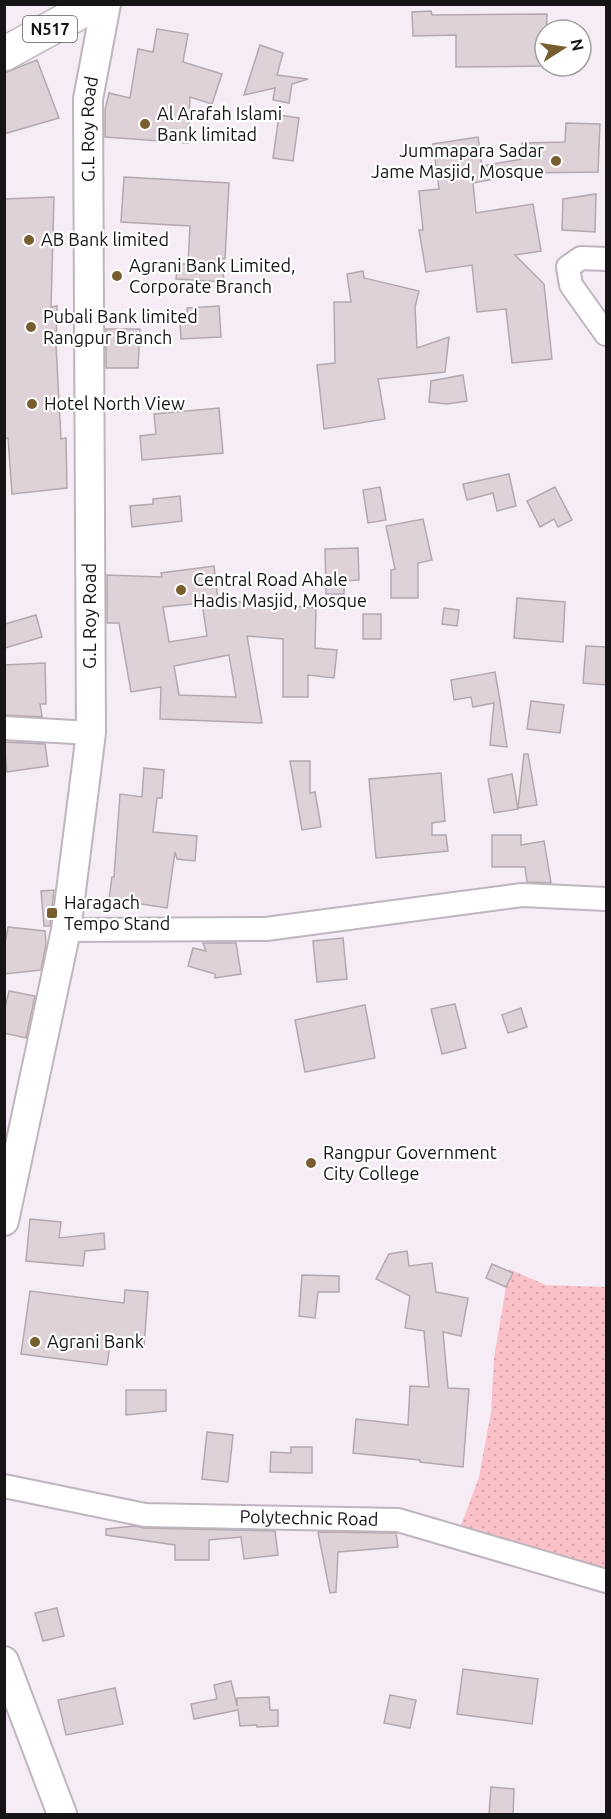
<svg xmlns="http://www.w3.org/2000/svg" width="611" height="1819" viewBox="0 0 611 1819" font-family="Ubuntu,sans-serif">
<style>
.park{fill:url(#park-dots)}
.building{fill:#dfd1d8;stroke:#b4a8ae;stroke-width:1.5;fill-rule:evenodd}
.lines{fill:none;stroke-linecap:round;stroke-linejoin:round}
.minor-casing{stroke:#beb5bf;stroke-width:26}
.major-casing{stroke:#beb5bf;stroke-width:32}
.highway-casing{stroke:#beb5bf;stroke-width:36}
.minor{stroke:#fff;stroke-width:22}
.major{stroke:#fff;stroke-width:28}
.highway{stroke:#fff;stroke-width:33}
.poi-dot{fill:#785d2f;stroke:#fff;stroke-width:2}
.labels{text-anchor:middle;stroke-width:4.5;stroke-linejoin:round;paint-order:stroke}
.shield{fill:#fff;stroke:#5d5a5d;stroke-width:1.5}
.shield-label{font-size:16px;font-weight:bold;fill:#171417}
.poi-label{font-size:18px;fill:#171417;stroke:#fff;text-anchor:start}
.street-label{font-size:18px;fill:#171417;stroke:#fff}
</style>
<defs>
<pattern id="park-dots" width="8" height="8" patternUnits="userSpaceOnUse" patternTransform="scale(1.5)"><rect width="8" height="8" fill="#fbc1c9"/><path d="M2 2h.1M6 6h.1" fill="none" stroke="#d6a5ac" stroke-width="1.8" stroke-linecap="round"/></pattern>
</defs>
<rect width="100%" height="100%" fill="#f5ecf6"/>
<path class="park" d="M509,1269L546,1285L606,1287V1588L459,1531L479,1477L491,1412L494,1358Z"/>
<g class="building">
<path d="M431,11L432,15L547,14L545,66L456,67V35L413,36L412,12Z"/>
<path d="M157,29L188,34L183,62L222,74L212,104L190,97L188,143L105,137V110L109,93L130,98L138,49L153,52Z"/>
<path d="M260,45L283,53L277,75L308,79L292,84L289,103L273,100L275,88L244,95Z"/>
<path d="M37,60L59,118L4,134V73Z"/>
<path d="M279,115L299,118L293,161L273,158Z"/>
<path d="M566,123L600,124L598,172L525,173L473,183L476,213L533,204L541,251L515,255L544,284L552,359L512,363L506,309L477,312L472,265L426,272L419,230H423L419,191L439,189L433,144L478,137L482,166L522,159V143L565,142Z"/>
<path d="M124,177L229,183L225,259L222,258L224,282L176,279L177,264H188L190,226L121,222Z"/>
<path d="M596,194L595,232L562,230L563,199Z"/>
<path d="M54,197L51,307L57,306L56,345L61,439L66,438L67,488L12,494L8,438L4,439V199Z"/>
<path d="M363,271L364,278L419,291L415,307L417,348L449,337L445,372L378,379L385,419L324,429L317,365L335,363L334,302H351L347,274Z"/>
<path d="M219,306L221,337L181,339L180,323L188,322L187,308Z"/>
<path d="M106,329H140L138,368H106Z"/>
<path d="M463,375L467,401L447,404L429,402L431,381Z"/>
<path d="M219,408L223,453L142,460L140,436L156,434L154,414Z"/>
<path d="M509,474L516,506L497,511L493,493L467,500L463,484Z"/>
<path d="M380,487L386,520L368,523L363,490Z"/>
<path d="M555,487L572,520L558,527L554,519L540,527L527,501Z"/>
<path d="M180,496L182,521L132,527L130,506L153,504V499Z"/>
<path d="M423,519L432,560L418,563V598H391V570L395,569L386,526Z"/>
<path d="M358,548L359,580L344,581V594H326L325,549Z"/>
<path d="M214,566L218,600L316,608L315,648L337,650L334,678L308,675V697H283V639L247,636L262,723L160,719L161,687L131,692L119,623H107V575L162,577L161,573ZM202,603L207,636L169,642L163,607ZM229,655L236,697L179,695L174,666Z"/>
<path d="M517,598L565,602L563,642L514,638Z"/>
<path d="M444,608L459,610L457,626L442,624Z"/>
<rect x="363" y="614" width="18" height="25"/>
<path d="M36,615L42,637L5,648V624Z"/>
<path d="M586,646L606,647V685L583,683Z"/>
<path d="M45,663L46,704H40L42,717L4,715V665Z"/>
<path d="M495,672L500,701L507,747L490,745L494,703L473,707L471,697L454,700L451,680Z"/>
<path d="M531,701L564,705L560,733L527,729Z"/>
<path d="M4,742L45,744L48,766L7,772Z"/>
<path d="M524,754H528L537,805L518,808Z"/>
<path d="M290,761H310V793L315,792L321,827L302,830Z"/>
<path d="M144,768L164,770L162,798H157L153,832L197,836L195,861L177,859L175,852L167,908L109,899L112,877H114L120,794L142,797Z"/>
<path d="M441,773L445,821L432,823V835H446L448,851L376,858L369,779Z"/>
<path d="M512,774L518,809L494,813L488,779Z"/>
<path d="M492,835H521V845L544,841L551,883L527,882L525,867H492Z"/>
<path d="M54,890L50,926H44L41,891Z"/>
<path d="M8,927L45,931L46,944L41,970L4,974V948Z"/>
<path d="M343,938L347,979L317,982L313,941Z"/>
<path d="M203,943H236L241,974L215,978V974L188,966L193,948L206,951Z"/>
<path d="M9,991L35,996L26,1038L4,1033V1012Z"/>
<path d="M455,1004L466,1048L442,1054L431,1009Z"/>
<path d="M365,1005L375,1058L305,1072L295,1020Z"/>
<path d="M521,1008L527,1027L508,1033L502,1015Z"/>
<path d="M30,1219L61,1222L59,1238L104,1233L105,1249L85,1251L83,1266L26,1261Z"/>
<path d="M407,1251L409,1266L432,1263L436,1292L468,1298L461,1336L443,1332L448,1388L469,1389L463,1467L420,1462V1460L353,1453L356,1419L408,1425L410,1386L429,1387L424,1331L405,1328L410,1296L376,1279L389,1254Z"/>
<path d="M492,1264L513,1273L506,1287L486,1278Z"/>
<path d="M302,1275L339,1276V1292H318L315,1318L299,1316Z"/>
<path d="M125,1290L148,1292L144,1347L110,1345L107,1365L21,1354L30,1291L124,1303Z"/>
<path d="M126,1390H166V1411L126,1415Z"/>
<path d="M207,1432L233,1435L228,1482L202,1479Z"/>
<path d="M291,1447H312V1473L270,1472L271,1452L291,1453Z"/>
<path d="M134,1526L145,1528L275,1531L278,1555L244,1559L241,1537L209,1540V1560H175V1545L106,1535V1529Z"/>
<path d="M318,1532L396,1533L398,1547L338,1552L336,1592L330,1593Z"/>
<path d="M57,1608L64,1636L43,1641L35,1613Z"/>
<path d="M463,1669L538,1679L532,1724L457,1714Z"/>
<path d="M231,1681L237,1706V1698L269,1697L270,1710H278V1726L257,1727V1725L240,1726L238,1710L194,1719L191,1704L217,1699L214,1685Z"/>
<path d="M115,1688L123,1724L66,1735L58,1700Z"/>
<path d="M390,1695L416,1700L410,1728L384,1723Z"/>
<path d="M491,1787L514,1789L513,1815H489Z"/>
</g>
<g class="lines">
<defs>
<g id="minor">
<path d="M606,259L581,258L568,267L571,285L606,334"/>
<path d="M4,728L91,733"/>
<path d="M66,930L266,929L522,895L606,899"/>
<path id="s1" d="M4,1486L145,1515L398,1520L606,1581"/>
</g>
<g id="major">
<path id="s2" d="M4,1221L66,930L91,733L88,99L106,4"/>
<path d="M4,1661L62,1814"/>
</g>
<path id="highway" d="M4,54L95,4"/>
</defs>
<use href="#minor" class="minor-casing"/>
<use href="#major" class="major-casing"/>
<use href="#highway" class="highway-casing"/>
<use href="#minor" class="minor"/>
<use href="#major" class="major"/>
<use href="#highway" class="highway"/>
</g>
<g class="poi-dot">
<circle cx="145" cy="124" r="6"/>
<circle cx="556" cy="161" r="6"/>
<circle cx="29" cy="240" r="6"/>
<circle cx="117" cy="276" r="6"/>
<circle cx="31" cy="327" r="6"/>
<circle cx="32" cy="404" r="6"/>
<circle cx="181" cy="590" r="6"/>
<rect x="46" y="907" width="12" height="12" rx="3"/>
<circle cx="311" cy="1163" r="6"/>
<circle cx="35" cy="1342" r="6"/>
</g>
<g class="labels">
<rect class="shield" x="23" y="16" width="54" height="26" rx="4.5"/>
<g class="shield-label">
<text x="50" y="35">N517</text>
</g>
<g class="poi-label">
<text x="157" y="120">Al Arafah Islami<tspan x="157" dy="21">Bank limitad</tspan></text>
<text x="544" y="157" text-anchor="end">Jummapara Sadar<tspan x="544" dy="21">Jame Masjid, Mosque</tspan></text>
<text x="41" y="246">AB Bank limited</text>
<text x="129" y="272">Agrani Bank Limited,<tspan x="129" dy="21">Corporate Branch</tspan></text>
<text x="43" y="323">Pubali Bank limited<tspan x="43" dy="21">Rangpur Branch</tspan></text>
<text x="44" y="410">Hotel North View</text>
<text x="193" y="586">Central Road Ahale<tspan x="193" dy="21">Hadis Masjid, Mosque</tspan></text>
<text x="64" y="909">Haragach<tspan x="64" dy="21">Tempo Stand</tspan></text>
<text x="323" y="1159">Rangpur Government<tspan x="323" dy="21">City College</tspan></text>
<text x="47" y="1348">Agrani Bank</text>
</g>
<g class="street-label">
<text dy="6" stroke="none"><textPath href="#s2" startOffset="1100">G.L Roy Road</textPath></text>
<text transform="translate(90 616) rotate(-90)" y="6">G.L Roy Road</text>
<text dy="6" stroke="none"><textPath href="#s1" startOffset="308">Polytechnic Road</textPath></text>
</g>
</g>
<rect width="611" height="1819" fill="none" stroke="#171417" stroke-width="12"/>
<g transform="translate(563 48) rotate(78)"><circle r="28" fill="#ffffff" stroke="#a2a1a2" stroke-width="1.5"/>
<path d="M0-4.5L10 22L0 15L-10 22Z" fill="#785d2f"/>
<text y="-9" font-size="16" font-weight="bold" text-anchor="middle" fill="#171417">N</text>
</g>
</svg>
